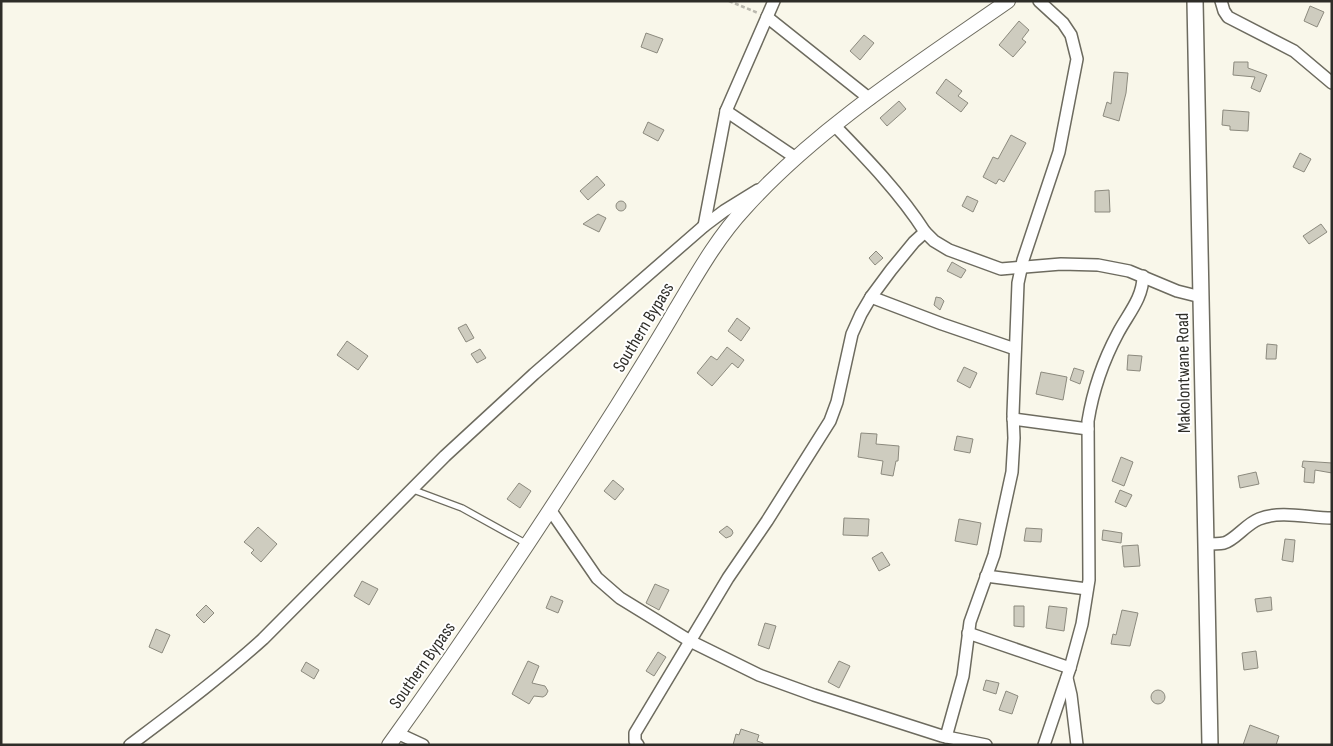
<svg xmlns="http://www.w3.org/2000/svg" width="1333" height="746" viewBox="0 0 1333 746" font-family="'Sofia Sans Condensed',sans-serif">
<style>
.building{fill:#ceccbf;stroke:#8c8a7e}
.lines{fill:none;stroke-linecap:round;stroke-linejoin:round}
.service-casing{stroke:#6d6b5f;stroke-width:8}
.minor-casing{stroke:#6d6b5f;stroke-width:14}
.tertiary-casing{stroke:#6d6b5f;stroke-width:16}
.secondary-casing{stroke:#6d6b5f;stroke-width:18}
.path{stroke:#bab8ae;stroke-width:2.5;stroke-dasharray:4 2.5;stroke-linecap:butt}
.service{stroke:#fff;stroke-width:5.5}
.minor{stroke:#fff;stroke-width:11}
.tertiary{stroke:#fff;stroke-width:14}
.secondary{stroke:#fff;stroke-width:15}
.labels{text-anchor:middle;stroke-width:4;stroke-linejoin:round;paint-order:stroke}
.street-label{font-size:18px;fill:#2e2d28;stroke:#fff}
</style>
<rect width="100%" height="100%" fill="#f9f7ea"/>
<g class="building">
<path d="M1310,6L1324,12L1317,27L1304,21Z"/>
<path d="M1019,21L1029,30L1022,39L1026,42L1013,57L999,45Z"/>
<path d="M646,33L663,39L657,53L641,47Z"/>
<path d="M864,35L874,43L860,60L850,51Z"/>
<path d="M1234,62H1248V68L1267,75L1260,92L1251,88L1255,77L1233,75Z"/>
<path d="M1114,72L1128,73L1126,93L1119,121L1103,116L1107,102L1111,104Z"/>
<path d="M946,79L962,91L958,96L968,103L961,112L936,93Z"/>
<path d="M899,101L906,109L887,126L880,118Z"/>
<path d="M1223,110L1249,112L1248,131L1230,130V126L1222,125Z"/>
<path d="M648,122L664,130L658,141L643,133Z"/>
<path d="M1011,135L1026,143L1004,182L999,179L996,184L983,177L993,157L998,159Z"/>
<path d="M1300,153L1311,159L1304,172L1293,167Z"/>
<path d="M597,176L605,185L588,200L580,191Z"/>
<path d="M1109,190L1110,212H1095V191Z"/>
<path d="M967,196L978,201L973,212L962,206Z"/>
<circle cx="621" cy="206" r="5"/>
<path d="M598,214L606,218L599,232L583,224Z"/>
<path d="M1321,224L1327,232L1309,244L1303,236Z"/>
<path d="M876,251L883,258L875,265L869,258Z"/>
<path d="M952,262L966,270L961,278L947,271Z"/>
<path d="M936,297L941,298L944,301L940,310L934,305Z"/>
<path d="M737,318L750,328L741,341L728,331Z"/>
<path d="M466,324L474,338L466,342L458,328Z"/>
<path d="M347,341L368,356L358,370L337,355Z"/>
<path d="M1267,344L1277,345L1276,359H1266Z"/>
<path d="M727,347L744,360L738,368L732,363L712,386L697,373L711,356L717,360Z"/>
<path d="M480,349L486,358L477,363L471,354Z"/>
<path d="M1128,355L1142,356L1140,371L1127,370Z"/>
<path d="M964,367L977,373L970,388L957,381Z"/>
<path d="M1074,368L1084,371L1080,384L1070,380Z"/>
<path d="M1041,372L1067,377L1063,400L1036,394Z"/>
<path d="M861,433L877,434L876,444L899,446L898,461H896L893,476L881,474L883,461L858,457Z"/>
<path d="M957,436L973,439L970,453L954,450Z"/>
<path d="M1121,457L1133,462L1124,486L1112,481Z"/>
<path d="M1303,461L1332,463V473L1315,470L1314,483L1304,482L1305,468L1302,467Z"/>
<path d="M1256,472L1259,484L1240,488L1238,476Z"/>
<path d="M613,480L624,489L615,500L604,491Z"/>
<path d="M519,483L531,491L520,508L507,499Z"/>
<path d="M1120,490L1132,495L1126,507L1115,502Z"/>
<path d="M844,518L869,519L868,536L843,535Z"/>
<path d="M959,519L981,523L977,545L955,541Z"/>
<path d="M727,526L732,530L733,533L731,536L726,538L719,532Z"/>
<path d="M258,527L277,544L261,562L251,553L254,550L244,542Z"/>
<path d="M1026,528L1042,529L1041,542L1024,541Z"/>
<path d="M1103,530L1122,533L1121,543L1102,540Z"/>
<path d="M1285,539L1295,540L1293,562L1282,560Z"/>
<path d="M1138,545L1140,566L1124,567L1122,546Z"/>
<path d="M882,552L890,565L879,571L872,558Z"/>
<path d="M362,581L378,589L369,605L354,596Z"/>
<path d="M655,584L669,590L659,610L646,603Z"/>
<path d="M551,596L563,601L558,613L546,608Z"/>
<path d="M1271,597L1272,610L1257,612L1255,599Z"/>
<path d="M206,605L214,613L204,623L196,615Z"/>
<path d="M1014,606H1024V627L1014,626Z"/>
<path d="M1049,606L1067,608L1064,631L1046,628Z"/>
<path d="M1122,610L1138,613L1130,646L1111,644L1113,634L1116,635Z"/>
<path d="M765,623L776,626L769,649L758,645Z"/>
<path d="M156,629L170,635L162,653L149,647Z"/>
<path d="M1256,651L1258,668L1244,670L1242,653Z"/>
<path d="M658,652L666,657L654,676L646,671Z"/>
<path d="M528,661L539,666L532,683L545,686L548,691L546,695L543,697L534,696L529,704L512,694Z"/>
<path d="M839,661L850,666L839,688L828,682Z"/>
<path d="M306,662L319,670L314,679L301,671Z"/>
<path d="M986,680L999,683L996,694L983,690Z"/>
<circle cx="1158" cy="697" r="7"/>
<path d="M1006,691L1018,696L1012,714L999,710Z"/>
<path d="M1250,725L1279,736L1276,745H1243Z"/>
<path d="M741,729L759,735L757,741L763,743V745H733L736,734L739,735Z"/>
</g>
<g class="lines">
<defs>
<path id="service" d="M411,489L462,508L527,544"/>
<g id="minor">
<path d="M1221,1L1224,11L1228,17L1294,51L1332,83"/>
<path d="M767,17L870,99"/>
<path d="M726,111L796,158"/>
<path d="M704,226L726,111L774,1"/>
<path d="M925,232L934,241L949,250L1001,269L1061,264L1098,265L1129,271L1177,291L1201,297"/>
<path d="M871,297L942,324L1015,349"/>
<path d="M1013,419L1088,429"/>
<path d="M551,511L597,578L620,598L690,641L759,675L814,695L942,736L986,745"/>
<path d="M1205,544C1211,544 1218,544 1224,543C1235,540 1246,524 1259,519C1281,510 1309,518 1332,518"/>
<path d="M986,576L1087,589"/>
<path d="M968,633L1070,668"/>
<path d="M1067,678L1071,695L1077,745"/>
<path d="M397,733L423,745"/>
<path d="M946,737L963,676L970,622L994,555L1012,472L1014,438L1013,414L1018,283L1023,260L1059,152L1077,59L1071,35L1063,23L1039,1"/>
<path d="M130,745C175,711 221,677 263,639L445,456L534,374L704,226L724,211L758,190"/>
<path d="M638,745L635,741V733L728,578L767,521L830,421L837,402L852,334L861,314L871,297L891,270L914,242L925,232C900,193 867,159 835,126"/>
<path d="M1044,745L1070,668L1082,624L1089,580L1088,421C1093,390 1103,361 1118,333C1128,314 1143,298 1143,276"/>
</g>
<path id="tertiary" d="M389,745C469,634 544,521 617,406C637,374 657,342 676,309C697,274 717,238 745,208C818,127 919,63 1008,1"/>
<path id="secondary" d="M1195,1L1210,745"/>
</defs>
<use href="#service" class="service-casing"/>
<use href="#minor" class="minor-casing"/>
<use href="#tertiary" class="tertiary-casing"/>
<use href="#secondary" class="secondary-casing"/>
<path class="path" d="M729,1L758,13"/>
<use href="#service" class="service"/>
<use href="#minor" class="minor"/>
<use href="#tertiary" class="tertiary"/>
<use href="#secondary" class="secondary"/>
</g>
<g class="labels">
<g class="street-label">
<text transform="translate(643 327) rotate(-59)" y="6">Southern Bypass</text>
<text transform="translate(1183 373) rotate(-91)" y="6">Makolontwane Road</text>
<text transform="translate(422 665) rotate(-55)" y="6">Southern Bypass</text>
</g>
</g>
<rect width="1333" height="746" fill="none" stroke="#2e2d28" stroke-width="5"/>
</svg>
